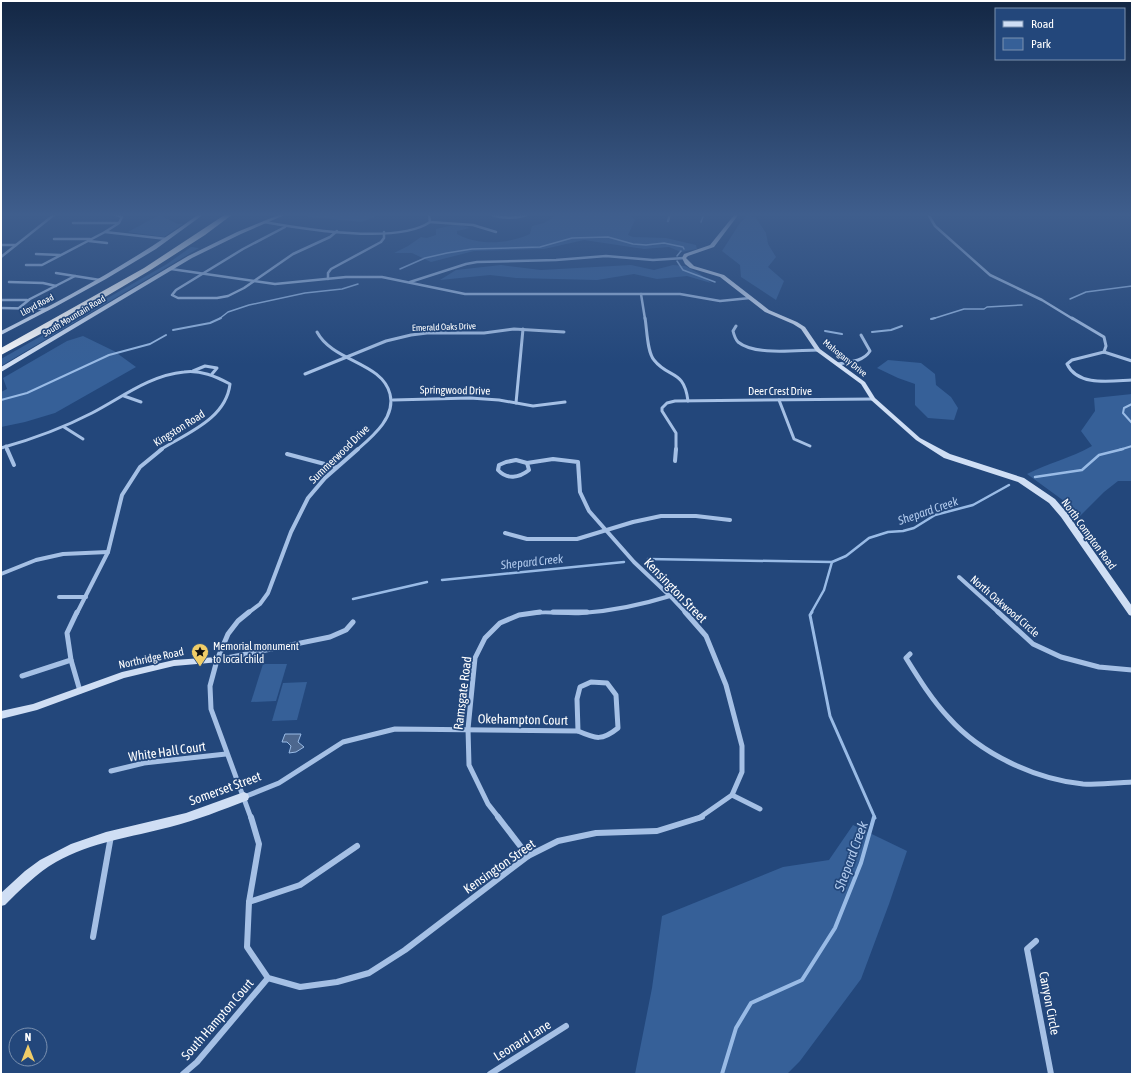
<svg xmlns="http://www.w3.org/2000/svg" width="1133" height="1075" viewBox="0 0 1133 1075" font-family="'Asap Condensed',sans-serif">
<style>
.green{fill:#366098}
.water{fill:#4d678e;stroke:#99bbe6}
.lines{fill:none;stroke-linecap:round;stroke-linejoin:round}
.stream-far4{stroke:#99bbe6;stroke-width:1.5}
.stream-far3{stroke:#99bbe6;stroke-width:2}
.stream-far2{stroke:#99bbe6;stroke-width:2.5}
.stream-far1{stroke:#99bbe6;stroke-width:3}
.stream{stroke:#99bbe6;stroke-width:4}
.street-far4{stroke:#a5c0e5;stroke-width:2.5}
.street-far3{stroke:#a5c0e5;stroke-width:3}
.street-far2{stroke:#a5c0e5;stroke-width:4}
.street-far1{stroke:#a5c0e5;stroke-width:5}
.street{stroke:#a5c0e5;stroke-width:6}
.secondary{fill:#cfdef4;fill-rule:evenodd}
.highway{fill:#fff;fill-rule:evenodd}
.labels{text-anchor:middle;stroke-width:3.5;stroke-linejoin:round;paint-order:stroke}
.far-street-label{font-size:9px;fill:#fff;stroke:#23477b}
.street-label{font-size:11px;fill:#fff;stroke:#23477b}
.poi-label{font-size:11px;fill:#fff;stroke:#23477b;text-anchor:start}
.water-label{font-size:12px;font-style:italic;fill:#b1caed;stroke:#23477b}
.near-street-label{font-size:13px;fill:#fff;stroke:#23477b}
.near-water-label{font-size:14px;font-style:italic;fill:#b1caed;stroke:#23477b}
</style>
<rect width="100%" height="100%" fill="#23477b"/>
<g class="green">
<path d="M300,214H381L362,222L310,217Z"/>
<path d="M559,214H629L635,220L628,235L633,237L666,238L696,245L697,249L681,252L669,247L644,249L584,240L544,249L474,251L431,262L412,253H394L408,246L421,237L427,238L436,235V229L458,224L470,228L457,231V234C479,246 508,244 530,234L532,226L544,223Z"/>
<path d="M159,215L178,224H183L164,237L128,232Z"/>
<path d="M748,215L756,218L766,233L768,244L776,257L768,267L784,281L776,300L741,277L740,265L722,251L740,223Z"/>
<path d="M191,247L199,248L1,366V359L167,264Z"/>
<path d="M501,265L541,270L631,265L654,270L673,265L685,266L700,274L711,283L687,276L657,279L634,274L597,280L516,278L490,275L440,280L456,270Z"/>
<path d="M83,336L114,351L136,367L55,413L25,422L1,427V392L7,389L3,378L67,341Z"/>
<path d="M888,360L921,363L935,374L936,385L951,397L958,408L954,420L928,418L915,405V384L898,378L877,368Z"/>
<path d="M1132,394V481H1118L1104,492L1080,516L1064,501L1027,474C1048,463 1071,458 1092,446L1081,431L1095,411L1094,398Z"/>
<path d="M263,664H287L276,701L251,702Z"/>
<path d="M307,682L297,720L272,721L283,683Z"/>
<path d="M853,825L907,851L889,904L861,979L800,1061L787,1074H635L652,988L662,916L783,867L829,860Z"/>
</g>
<path class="water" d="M285,734H301L298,742L304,747L296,752L289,753L291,746L287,742H282Z"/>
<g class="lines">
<g class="stream-far4">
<path d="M701,222L704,214"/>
<path d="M677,256L681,251"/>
<path d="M677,261L683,270L715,282"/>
<path d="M400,269L425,258L447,253L472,249L540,247L572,238L608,237L633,244L646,245L664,243L683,247L684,249"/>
<path d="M1070,299L1086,292L1132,286"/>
<path d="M219,319L228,312L249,305L305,293L342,289L358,284"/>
<path d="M932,319L964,309H984L987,307L1022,305"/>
</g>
<g class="stream-far3">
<path d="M931,319L935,318"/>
<path d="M173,330L210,323L221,318"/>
<path d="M825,331L842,334"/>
<path d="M872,332L891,330L902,326"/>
<path d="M1,400L27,393L109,355L150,344L166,335"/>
<path d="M1132,404L1124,408L1123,413L1132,423"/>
<path d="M1119,450L1132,446"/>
</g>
<g class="stream-far2">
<path d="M1035,477L1082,470L1099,455L1123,449"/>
<path d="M648,559L832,562L846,556L869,538L888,532L903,531L914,528L935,515L973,505L1009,485"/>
<path d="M442,580L624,562"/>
<path d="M353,599L427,582"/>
<path d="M811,613L824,590L832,562"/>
</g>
<path class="stream-far1" d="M812,612L810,615L830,716L875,818"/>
<path class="stream" d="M722,1074L736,1028L751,1003L802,980L835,928L861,863L874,817"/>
<g class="street-far4">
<path d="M490,214C503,219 516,219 529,214"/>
<path d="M928,214L935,226L990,275L1042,300L1073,319"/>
<path d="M668,221L670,214"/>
<path d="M264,222C303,229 397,245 430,222L429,214"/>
<path d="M430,222L473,225L496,232"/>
<path d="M73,223H118"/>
<path d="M285,227L243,249L176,290L172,295L178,298H217L228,296L244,288L293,254L330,237L337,231"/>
<path d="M105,232L167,239"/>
<path d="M54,239H90"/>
<path d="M89,241L107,243"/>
<path d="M1,245H16"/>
<path d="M36,254L60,255"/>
<path d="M1,257L55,214"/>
<path d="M26,265H42L105,232L119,223L122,217L113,214H87"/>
<path d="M171,269L275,284L346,277H382L465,294H680L720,301L750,298"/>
<path d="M56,273L100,280"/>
<path d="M328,279V273L331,269L381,242L384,238V232"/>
<path d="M9,282L43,283L56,286"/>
<path d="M410,282L466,264L477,262L556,260L606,256L653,260L684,258"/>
<path d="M641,294L645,319"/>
<path d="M1,300H27"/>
<path d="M1,308L48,309"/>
<path d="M19,308L30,299L75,276"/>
</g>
<g class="street-far3">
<path d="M645,318C647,329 647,352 654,360C669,379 684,369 688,401"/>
<path d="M1072,318L1104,337L1106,346L1104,352"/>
<path d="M736,326L733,331C734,335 735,339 738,342C755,356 797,350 818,350"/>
<path d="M317,332C333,362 382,362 390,394C396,417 373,436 357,450"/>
<path d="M1104,352L1072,360L1067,364C1078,387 1111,381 1132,380"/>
<path d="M1104,352L1132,361"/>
<path d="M837,364C849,362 863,362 870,351L861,335"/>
<path d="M193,371L205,366L217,368L212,374"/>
<path d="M305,374L386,341L411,335L427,333H484L514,329L564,332"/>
<path d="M124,396L141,402"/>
<path d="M393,400L470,398L499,400L533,406L565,402"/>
<path d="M779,400L794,439L810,446"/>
<path d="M516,403L523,329"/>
<path d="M64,427L83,439"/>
<path d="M6,446L7,450"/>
<path d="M1,448C33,439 63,428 92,413C121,398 150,375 184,372C201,370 215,376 230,384C226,419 187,433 160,450"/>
<path d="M676,450V433L662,411V408L667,403L675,401L873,399"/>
</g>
<g class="street-far2">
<path d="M7,449L14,465"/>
<path d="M287,454L336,467"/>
<path d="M516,460L527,463L529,470C519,478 507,480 498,470L499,465L506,462Z"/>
<path d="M675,461L676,449"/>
<path d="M527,463L553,459L578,462L580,492L589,511L634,562L670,596L686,613"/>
<path d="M505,533L527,539H577L633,522L661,516H696L730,520"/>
<path d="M1,574L36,560L63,554L108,552"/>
<path d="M959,577L999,613"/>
<path d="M59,597H86"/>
<path d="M77,613L108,552L122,495L140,467L162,449"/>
<path d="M248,613L260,604L268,593L291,532L308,498L325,478L358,449"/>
<path d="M532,613C549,611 565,614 582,613C612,611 641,605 670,596"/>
</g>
<g class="street-far1">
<path d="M77,612L67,633L71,660L80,691"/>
<path d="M249,612L238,621L228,634L217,660L210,686L211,709L251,818"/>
<path d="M553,612H587"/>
<path d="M685,612L706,636L726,685L742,746V772L732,795L699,818"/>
<path d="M998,612L1033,644L1061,657L1099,667L1132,670"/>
<path d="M910,654L906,658C919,679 932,700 949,718C981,754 1035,779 1083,784C1099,785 1116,783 1132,782"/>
<path d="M217,660L330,637L346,630L353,622"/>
<path d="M22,676L71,660"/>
<path d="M591,682L607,683L616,695L618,728C602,741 596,739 578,731L577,699L580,687Z"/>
<path d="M111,771L144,763L226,754"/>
<path d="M732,795L760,809"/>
<path d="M244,797L279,783L343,742L395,729L578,731"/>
<path d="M499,818L488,804L469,765L468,729L475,658L485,638L500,623L519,615L540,612"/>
</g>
<g class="street">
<path d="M251,817L259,844L249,902L247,947L268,978L300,987L337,982L369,973L405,950L528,856L558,841L596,833L657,831L702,817"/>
<path d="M498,817L528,856"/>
<path d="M249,902L300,885L357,846"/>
<path d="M93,937L111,836"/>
<path d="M1036,941L1027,949L1051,1074"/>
<path d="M183,1074L197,1062L268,978"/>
<path d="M490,1074L566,1026"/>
</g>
<g class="secondary">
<path d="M199,214H204L156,249L106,279L55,307L1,335V331C70,296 137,259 199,214Z"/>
<path d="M281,214H287L241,234L192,258L1,372V367L188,256L237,232Z"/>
<path d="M735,214H739L714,247L688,256L686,258L694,266L724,275L769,310L797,322L805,327L820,349L865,382L875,398L920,438L950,454L1024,478L1055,499L1067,513L1132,606V616L1129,615L1061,517L1049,503L1018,482L944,458L916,440L871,400L861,384L816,351L801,329L793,324L765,312L720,277L690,268L685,264L682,258L684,254L710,245Z"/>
<path d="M217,657L220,658L222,660L220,662L174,666L124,678L37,710L1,719V711L33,704L122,672L174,660Z"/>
<path d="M244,792L248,794L249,797L248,800C222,810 197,820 170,827C132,837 91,842 56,862C37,873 21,889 5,905L1,906V893L25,871L40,860L71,844L106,832L186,813Z"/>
</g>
<path class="highway" d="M226,214H233L205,235L149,271L63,322L1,355V348L144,268Z"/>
</g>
<linearGradient id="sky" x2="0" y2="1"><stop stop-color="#132744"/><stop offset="0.59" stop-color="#3f5e8d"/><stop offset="1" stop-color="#3f5e8d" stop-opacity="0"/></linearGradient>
<rect width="1133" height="364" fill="url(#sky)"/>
<defs>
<symbol id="sight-pin" viewBox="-11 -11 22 30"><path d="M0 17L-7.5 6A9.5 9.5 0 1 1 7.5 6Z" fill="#f0cd68" stroke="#23477b"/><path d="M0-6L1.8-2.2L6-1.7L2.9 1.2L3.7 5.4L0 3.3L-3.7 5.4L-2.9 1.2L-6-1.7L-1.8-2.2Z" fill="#111"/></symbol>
</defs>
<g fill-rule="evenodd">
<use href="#sight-pin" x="190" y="642" width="20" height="27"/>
</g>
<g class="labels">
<g class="far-street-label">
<text transform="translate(37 305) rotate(-28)" y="3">Lloyd Road</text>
<text transform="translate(74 316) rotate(-31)" y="3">South Mountain Road</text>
<text transform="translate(444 327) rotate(-2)" y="3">Emerald Oaks Drive</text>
<text transform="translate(845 358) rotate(39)" y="3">Mahogany Drive</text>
</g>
<g class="street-label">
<text transform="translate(455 390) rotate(1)" y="4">Springwood Drive</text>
<text x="780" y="395">Deer Crest Drive</text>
<text transform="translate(179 428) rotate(-32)" y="4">Kingston Road</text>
<text transform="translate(339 454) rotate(-44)" y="4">Summerwood Drive</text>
<text transform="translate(1089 534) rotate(54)" y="4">North Compton Road</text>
<text transform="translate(1005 606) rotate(41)" y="4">North Oakwood Circle</text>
<text transform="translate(151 658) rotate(-12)" y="4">Northridge Road</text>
</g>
<g class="poi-label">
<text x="213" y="650">Memorial monument<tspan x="213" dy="13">to local child</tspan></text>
</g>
<g class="water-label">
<text transform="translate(928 511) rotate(-19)" y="4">Shepard Creek</text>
<text transform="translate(532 562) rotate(-6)" y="4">Shepard Creek</text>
</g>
<g class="near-street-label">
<text transform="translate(676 590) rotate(46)" y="5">Kensington Street</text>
<text transform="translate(462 693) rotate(-83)" y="5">Ramsgate Road</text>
<text transform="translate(523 719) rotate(1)" y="5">Okehampton Court</text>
<text transform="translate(167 751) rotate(-8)" y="5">White Hall Court</text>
<text transform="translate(225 788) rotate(-20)" y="5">Somerset Street</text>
<text transform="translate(499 866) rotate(-35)" y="5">Kensington Street</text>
<text transform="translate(1050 1003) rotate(79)" y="5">Canyon Circle</text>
<text transform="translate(217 1019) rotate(-49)" y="5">South Hampton Court</text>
<text transform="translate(522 1040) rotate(-32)" y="5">Leonard Lane</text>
</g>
<g class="near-water-label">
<text transform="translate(851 856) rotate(-70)" y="5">Shepard Creek</text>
</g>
</g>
<rect width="1133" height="1075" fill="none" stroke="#ffffff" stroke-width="4"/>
<rect x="995" y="8" width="130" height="52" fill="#23477b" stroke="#7b91b0"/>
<rect x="1003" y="21" width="20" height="6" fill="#cfdef4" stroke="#7b91b0"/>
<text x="1031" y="28" font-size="12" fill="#ffffff">Road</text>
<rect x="1003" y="38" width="20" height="12" fill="#366098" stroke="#7b91b0"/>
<text x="1031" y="48" font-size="12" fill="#ffffff">Park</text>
<g transform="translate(28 1047)"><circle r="19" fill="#23477b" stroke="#7b91b0"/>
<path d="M0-3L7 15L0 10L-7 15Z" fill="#f0cd68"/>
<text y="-6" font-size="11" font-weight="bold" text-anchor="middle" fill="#ffffff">N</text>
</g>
</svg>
